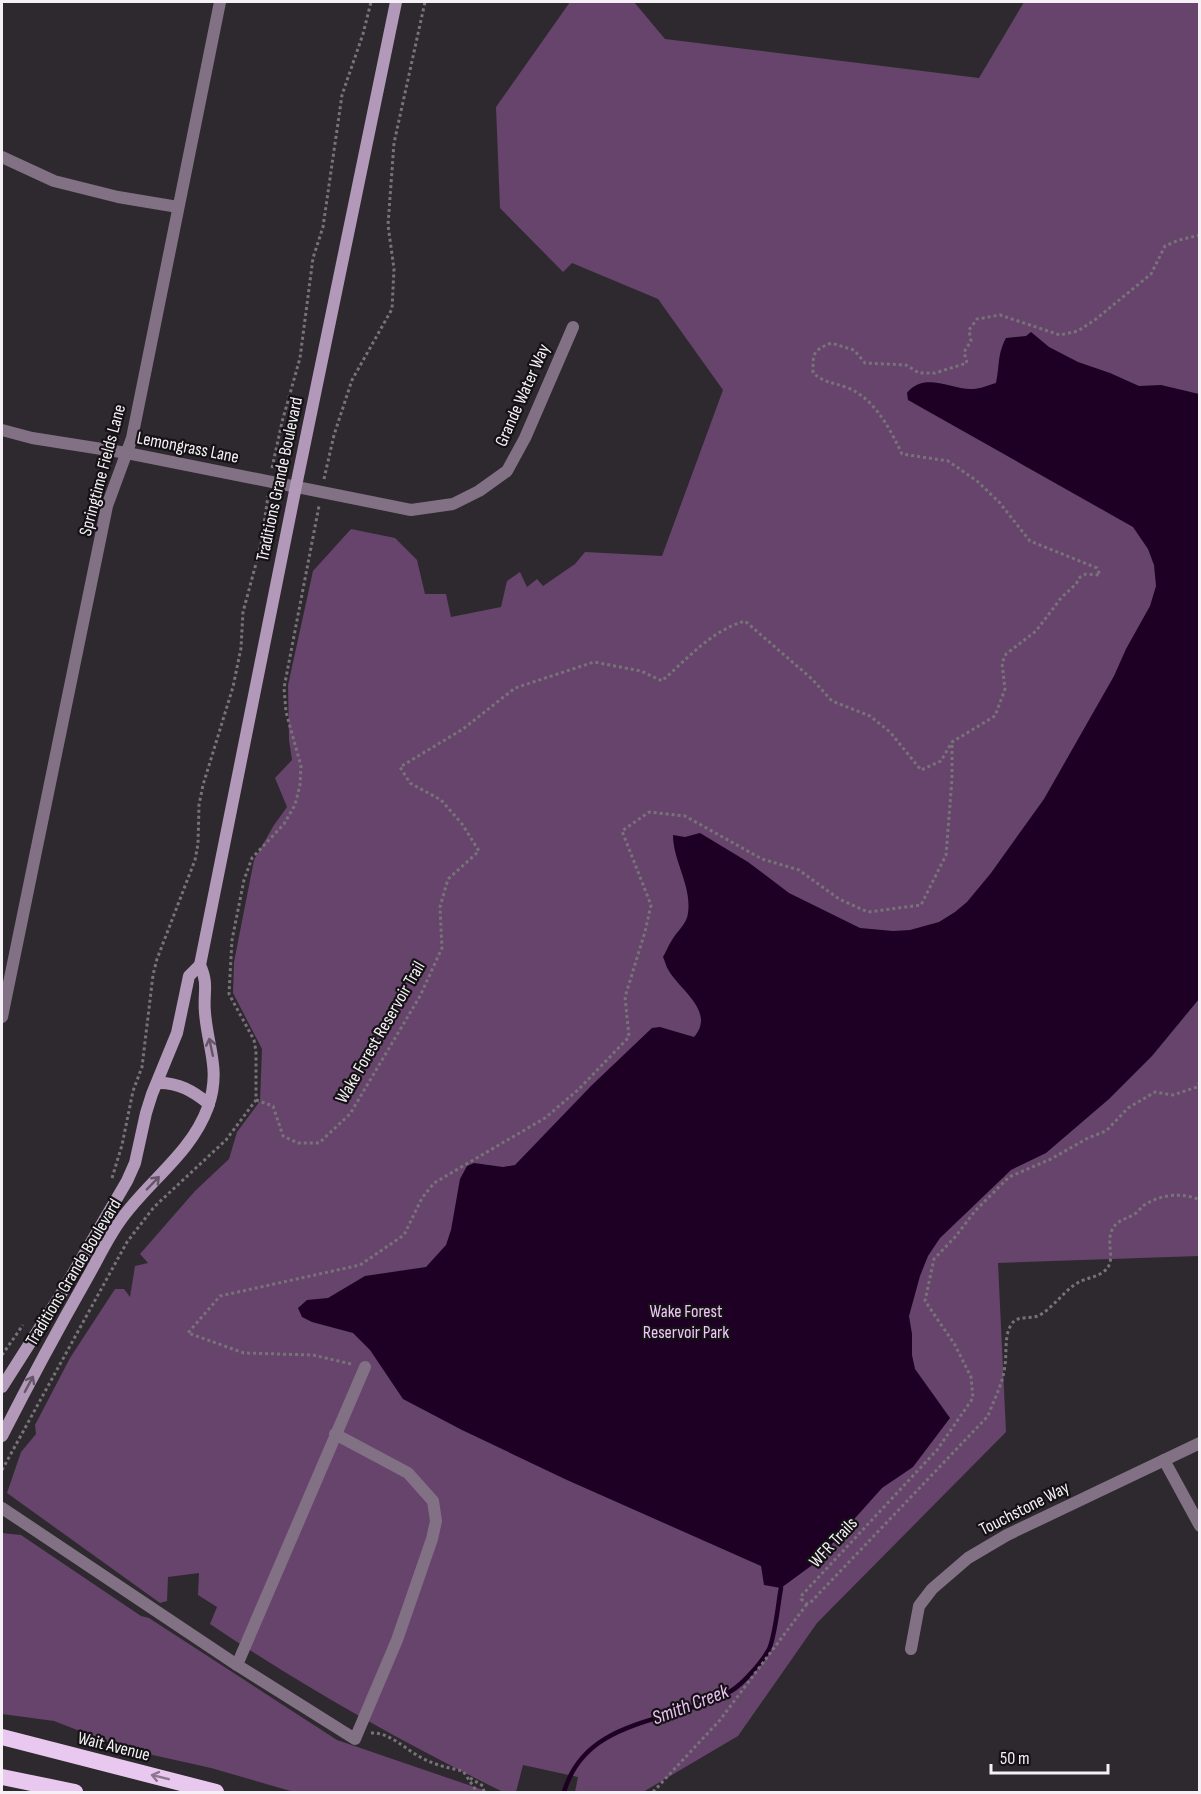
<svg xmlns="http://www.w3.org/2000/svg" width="1201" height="1794" viewBox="0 0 1201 1794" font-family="'Sofia Sans Condensed',sans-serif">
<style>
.green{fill:#66446c}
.water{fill:#1d0023}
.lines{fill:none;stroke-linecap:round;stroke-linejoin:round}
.stream{stroke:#1d0023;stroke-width:4.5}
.path{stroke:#787379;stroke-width:3;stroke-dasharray:3 3;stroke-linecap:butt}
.minor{stroke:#827185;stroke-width:12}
.secondary{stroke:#b399b9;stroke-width:12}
.trunk{stroke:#e9c8f0;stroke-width:16}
.oneway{stroke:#645667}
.oneway2{stroke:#8a768d}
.labels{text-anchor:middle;stroke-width:4.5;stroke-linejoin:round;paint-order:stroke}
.street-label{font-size:18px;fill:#f4f0f5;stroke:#151215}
.park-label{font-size:18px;fill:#f2c4fb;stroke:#151215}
.water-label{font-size:20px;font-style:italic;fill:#efc1f7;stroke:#151215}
</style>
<rect width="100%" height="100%" fill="#2e282f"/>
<g class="green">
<path d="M570,2H634L665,39L979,78L1024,2H1199V1256L998,1263L1006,1432L817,1623L738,1736L643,1792H575L578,1777L523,1765L516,1792H503C402,1742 304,1687 210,1624L217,1607L198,1595L199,1573L168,1577L167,1601L160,1603L7,1493L21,1452L36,1434L35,1425L70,1358L115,1289H124L130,1297L135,1266L148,1263L140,1254L195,1191L229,1159L237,1132L260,1101L262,1049L233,993L234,962L254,860L274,825L287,807L275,778L292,760L289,740L288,685L313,571L351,529L395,538L417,560L425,594H446L451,617L501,607L507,581L520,572L527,587L537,579L543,586L575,564L585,552L662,556L723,390L658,299L572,263L563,272L500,208L496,107Z"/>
<path d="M2,1533L21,1535L141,1616L149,1618L337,1740L489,1792H294L211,1768L126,1749L54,1721L2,1714Z"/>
</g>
<path class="water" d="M1031,332L1049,347L1078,362L1110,373L1139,386L1161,385L1199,394V999L1152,1056L1109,1099L1046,1153L1011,1170L940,1238L928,1256L920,1276L909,1316L912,1334V1355L915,1369L950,1418L913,1467L882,1488L815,1563L781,1588L764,1585L761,1566L567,1480L462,1430L403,1399L370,1350L353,1333L312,1322L302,1317L298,1308L307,1300L328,1298L365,1276L426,1267L446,1245L451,1230L460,1179L467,1166L474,1163L503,1167L515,1165L592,1085L652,1028L660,1027L694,1037C716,1012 680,990 669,971C666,967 665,961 663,957C666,952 668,946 672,940C677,931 687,924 688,913C692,886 673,861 673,835L685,837L700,833L748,862L789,893L860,928L893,931L910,930L939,922L955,912L967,902L991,873L1044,799L1114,676L1126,649L1150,606L1156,586L1154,565L1148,549L1133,527L908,400L907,393C925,371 950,390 973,389C980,389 989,385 996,383C1000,365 997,355 1006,338L1026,336Z"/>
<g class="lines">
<path class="stream" d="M564,1792C586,1716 673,1724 731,1691C743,1684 761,1663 768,1651C775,1640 778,1603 781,1588"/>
<g class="path">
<path d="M272,468L282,422L300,358L313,258L323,227L342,95L363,34L371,2"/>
<path d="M324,479L334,435L352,380L392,309L394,269L388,225L394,143L425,2"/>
<path d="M1200,1082L1197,1087L1173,1095L1155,1092L1128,1108L1106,1131L1088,1138L1051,1159L1009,1177L975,1211L956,1236L934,1259L925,1301L955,1345L971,1377L973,1398L937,1450L802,1595L801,1599L807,1604L810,1603L988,1416C994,1399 1003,1384 1005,1365C1007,1352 1004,1337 1011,1325C1017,1314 1031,1320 1040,1315C1053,1307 1062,1294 1074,1285C1084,1278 1095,1278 1103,1272C1118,1262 1105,1244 1112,1230C1117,1220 1124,1220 1133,1215C1137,1213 1140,1209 1143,1206C1160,1194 1182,1192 1200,1200"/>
<path d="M256,1100L273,1106L283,1136L298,1143H319L350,1114L420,996L442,948L440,907L448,879L479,851L462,824L441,800L410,783L400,767L463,729L515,688L594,662L641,671L662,681C688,658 711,631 745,621L812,679L832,701L870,716L890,732L921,770L941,761L952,742L995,716L1005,689L1002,663L1006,654L1036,631L1061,598L1076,584L1080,577L1086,574L1100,575L1097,568L1030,541L999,502L977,481L948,461L902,454C890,429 875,399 848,388C833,382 826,384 813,373C813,354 812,351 831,343L854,350L865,363L906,365L919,373H935L967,363L964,352L971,341L969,330L977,319L1000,315L1060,335L1078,331L1096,319L1151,274L1165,246L1179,240L1200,235"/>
<path d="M112,1178L122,1145L133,1091L142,1067L153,975L157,959L195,860L198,844L199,805L203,785L233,687L241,648L243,612L261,545L268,496"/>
<path d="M2,1355L23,1325"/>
<path d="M351,1364L313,1355L244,1353L188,1333L220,1296L360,1265L404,1235L422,1198L434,1183L545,1118L579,1089L629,1037L625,997L645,932L651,905L622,831L649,812L685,816L762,859L799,870L839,899L868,912L921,905L946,855L952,779V743"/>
<path d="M2,1470L127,1242L154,1207L226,1140L256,1100V1051L254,1040L229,994L232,940L244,880L252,858L284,824L295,805L300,785L301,766L286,712L284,688L319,506"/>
<path d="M371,1733C390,1732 406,1750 422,1758C435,1765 449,1768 463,1771L477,1792"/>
<path d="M470,1778L483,1786L484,1792"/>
<path d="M653,1792L720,1720L807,1604"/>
</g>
<g class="minor">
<path d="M2,157L54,181L118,197L178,207"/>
<path d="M2,430L32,438L127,453L411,510L453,504L479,491L507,471L525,438L573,327"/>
<path d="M2,1017L107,506L132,438L220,2"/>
<path d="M1164,1460L1200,1526"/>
<path d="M2,1508L237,1665L355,1739L397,1640L432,1539L436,1521L433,1501L408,1473L335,1434"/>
<path d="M911,1649L919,1606L932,1589L968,1558L1007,1535L1200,1443"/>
<path d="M237,1665L365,1367"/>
</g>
<g class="secondary">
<path d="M157,1083C178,1082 193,1091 209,1104"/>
<path d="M2,1387L58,1299L127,1181L135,1163L146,1113L152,1094L177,1033L189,976L200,965"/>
<path d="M2,1436C29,1383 57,1331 86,1280C97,1261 107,1239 120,1221C148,1181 191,1154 208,1107C221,1070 208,1049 205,1013C203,992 209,985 200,965L296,486L396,2"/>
</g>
<g class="trunk">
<path d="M2,1737L216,1792"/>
<path d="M2,1777L75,1792"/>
</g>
</g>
<defs><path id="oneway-shaft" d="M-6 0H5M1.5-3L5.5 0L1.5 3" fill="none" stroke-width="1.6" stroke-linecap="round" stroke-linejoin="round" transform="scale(1.5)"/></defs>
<g class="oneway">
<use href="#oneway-shaft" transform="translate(211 1047) rotate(-102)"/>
<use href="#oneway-shaft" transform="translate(153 1183) rotate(-46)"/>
<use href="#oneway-shaft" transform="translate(29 1384) rotate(-62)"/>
</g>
<use class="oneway2" href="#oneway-shaft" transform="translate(160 1777) rotate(-166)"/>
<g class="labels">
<g class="street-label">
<text transform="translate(522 395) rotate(-66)" y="6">Grande Water Way</text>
<text transform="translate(188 447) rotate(11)" y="6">Lemongrass Lane</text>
<text transform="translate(102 470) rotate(-75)" y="6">Springtime Fields Lane</text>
<text transform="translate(279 479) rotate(-78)" y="6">Traditions Grande Boulevard</text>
<text transform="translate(380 1032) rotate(-60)" y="6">Wake Forest Reservoir Trail</text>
<text transform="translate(73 1272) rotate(-59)" y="6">Traditions Grande Boulevard</text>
<text transform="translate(1024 1508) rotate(-27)" y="6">Touchstone Way</text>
<text transform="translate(833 1542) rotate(-47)" y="6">WFR Trails</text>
<text transform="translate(114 1746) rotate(14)" y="6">Wait Avenue</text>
</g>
<g class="park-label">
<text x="686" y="1317">Wake Forest<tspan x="686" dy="21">Reservoir Park</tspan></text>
</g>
<g class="water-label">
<text transform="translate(690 1704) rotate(-21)" y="7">Smith Creek</text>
</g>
</g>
<rect width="1201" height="1794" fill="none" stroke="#f4f0f5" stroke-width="6"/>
<path d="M991 1764v9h117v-9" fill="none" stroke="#f4f0f5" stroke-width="3"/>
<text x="1000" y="1764" font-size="18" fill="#f4f0f5" stroke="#151215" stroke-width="4.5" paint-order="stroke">50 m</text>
</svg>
